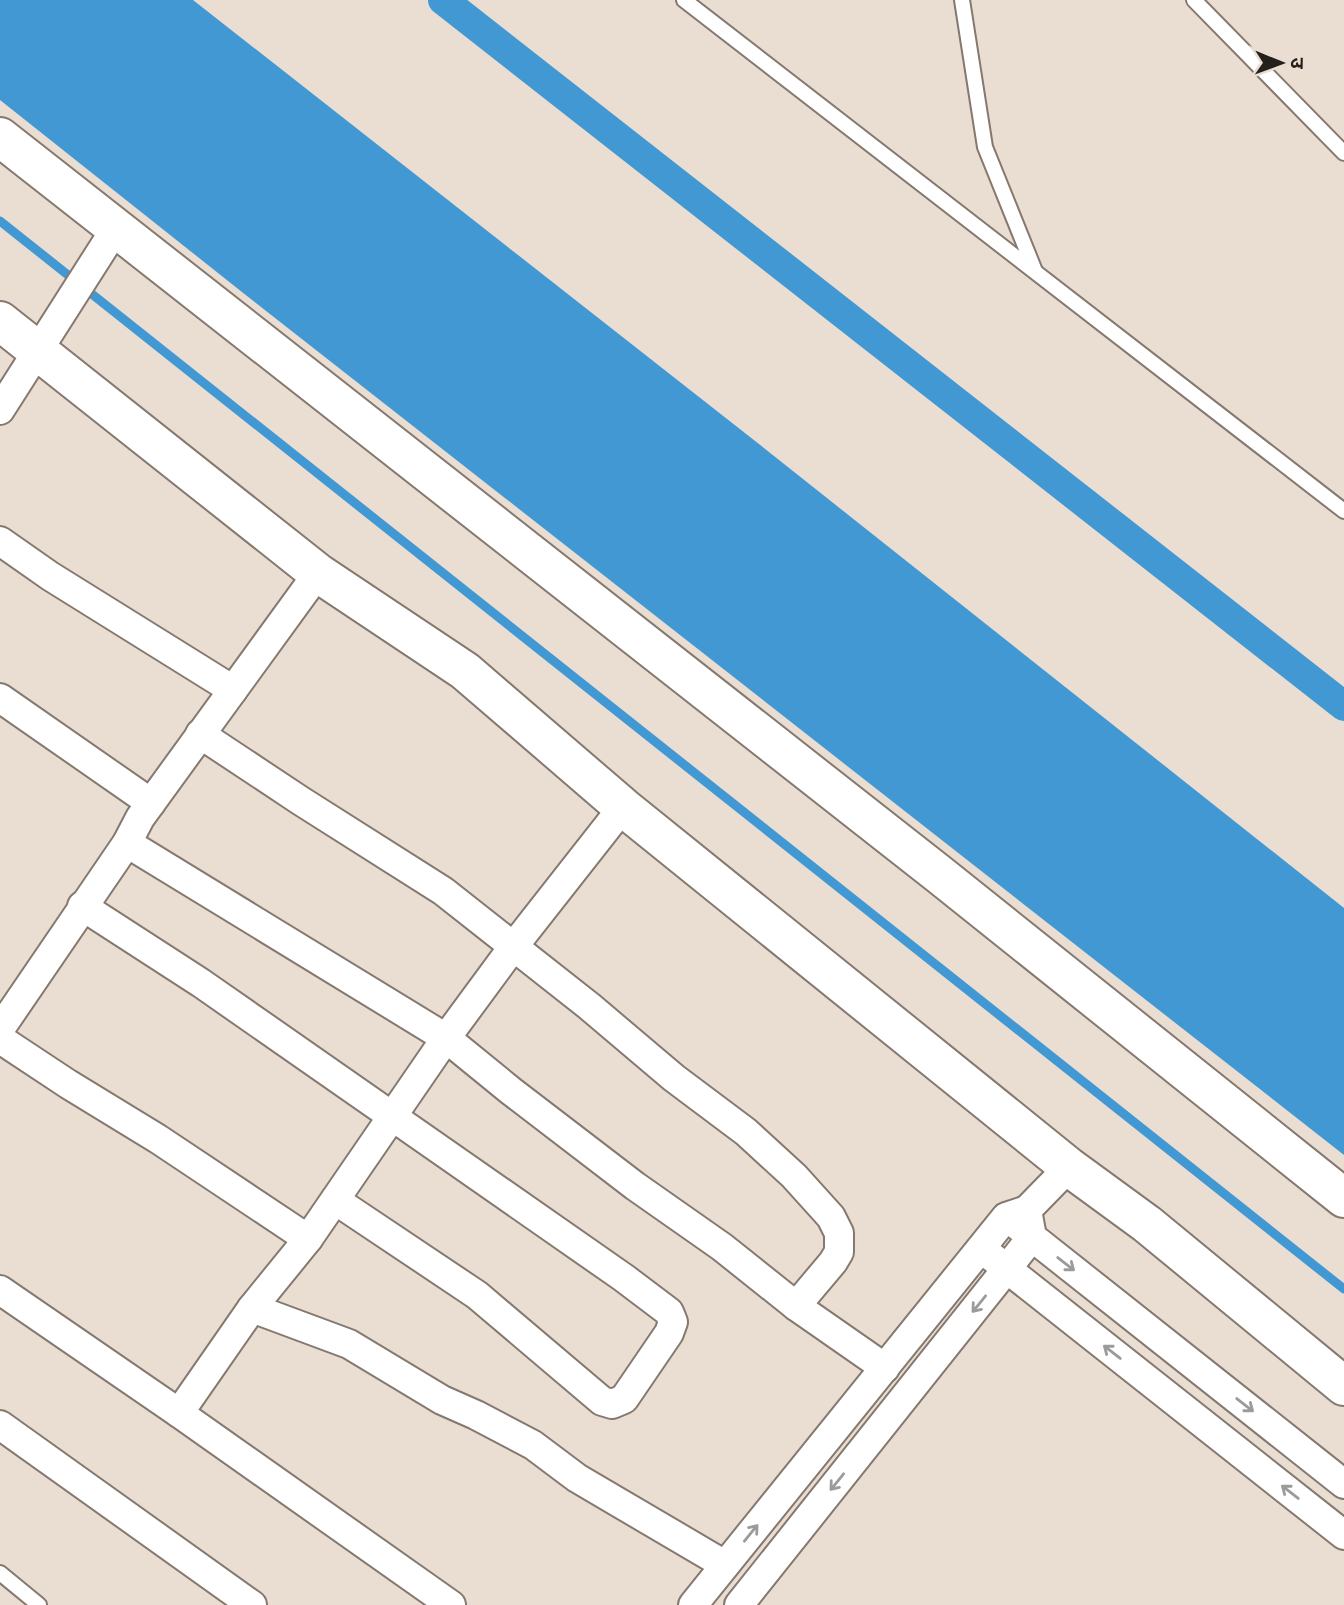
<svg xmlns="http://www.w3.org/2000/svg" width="1344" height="1605" viewBox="0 0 1344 1605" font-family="Inter,'Noto Sans Devanagari',sans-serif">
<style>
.water{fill:#4298d2}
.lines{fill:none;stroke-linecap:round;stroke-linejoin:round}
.stream{stroke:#4298d2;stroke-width:9}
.canal{stroke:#4298d2;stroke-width:30}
.lane-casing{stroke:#85796f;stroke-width:18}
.street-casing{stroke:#85796f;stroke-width:32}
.secondary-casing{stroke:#85796f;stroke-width:42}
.lane{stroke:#fff;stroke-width:14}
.street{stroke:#fff;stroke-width:28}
.secondary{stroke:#fff;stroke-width:38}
.oneway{stroke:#9c9b99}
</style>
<rect width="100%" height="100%" fill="#eaddd2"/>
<path class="water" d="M0,0H193L750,437L1344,908V1155L247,296L0,100Z"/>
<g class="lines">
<path class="stream" d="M0,221L1344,1289"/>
<path class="canal" d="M443,0L1344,706"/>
<defs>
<g id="lane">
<path d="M684,0L1344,511"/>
<path d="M962,0L985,147L1035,271"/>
<path d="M1194,0L1344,153"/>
<path d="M0,1573L39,1605"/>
</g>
<g id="street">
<path d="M0,410L116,228"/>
<path d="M0,541L50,576L233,690"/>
<path d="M0,698L151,803"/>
<path d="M200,734L301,801L443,891L589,1006L674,1078L746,1132L794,1176L831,1217L839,1233V1252L833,1262L796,1306"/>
<path d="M127,843L446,1038L511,1091L635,1186L722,1247L796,1306L885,1368"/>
<path d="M82,906L201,983L624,1278L669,1312L673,1322L669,1333L624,1399L612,1404L602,1401L477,1295L335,1200"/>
<path d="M0,1029L127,843L140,818L318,573"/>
<path d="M0,1039L68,1084L158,1139L308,1239"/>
<path d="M1027,1210L1069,1167"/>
<path d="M992,1257L1344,1535"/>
<path d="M0,1290L179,1413L451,1605"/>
<path d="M252,1308L349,1344L442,1400L476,1415L533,1445L577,1478L725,1565"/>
<path d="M179,1413L252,1308L308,1239L446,1038L513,947L623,807"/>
<path d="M0,1425L252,1605"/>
<path d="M693,1605L1006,1217L1027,1210L1032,1237L1344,1484"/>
<path d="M739,1605L1032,1237L1017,1225"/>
</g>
<g id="secondary">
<path d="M0,137L940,875L1344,1198"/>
<path d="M0,321L318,573L465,671L623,807L1069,1167L1147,1224L1344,1386"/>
</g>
</defs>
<use href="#lane" class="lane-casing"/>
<use href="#street" class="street-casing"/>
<use href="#secondary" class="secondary-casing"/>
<use href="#lane" class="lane"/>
<use href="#street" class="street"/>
<use href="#secondary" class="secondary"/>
</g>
<defs><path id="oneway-shaft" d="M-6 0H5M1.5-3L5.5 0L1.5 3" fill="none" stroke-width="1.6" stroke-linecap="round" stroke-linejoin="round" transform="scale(1.75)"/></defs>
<g class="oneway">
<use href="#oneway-shaft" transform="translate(1066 1264) rotate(38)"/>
<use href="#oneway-shaft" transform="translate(979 1304) rotate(129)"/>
<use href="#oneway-shaft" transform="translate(1112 1352) rotate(-142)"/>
<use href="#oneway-shaft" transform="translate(1245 1405) rotate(38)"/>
<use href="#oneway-shaft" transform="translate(837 1482) rotate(129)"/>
<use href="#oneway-shaft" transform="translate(1290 1492) rotate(-142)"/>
<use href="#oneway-shaft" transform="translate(751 1533) rotate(-51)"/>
</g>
<g transform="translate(1281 63) rotate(91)" stroke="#eaddd2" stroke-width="5" paint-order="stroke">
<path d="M0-5L12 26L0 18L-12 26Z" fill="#24201c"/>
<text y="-10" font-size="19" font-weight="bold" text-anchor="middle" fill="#24201c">उ</text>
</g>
</svg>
